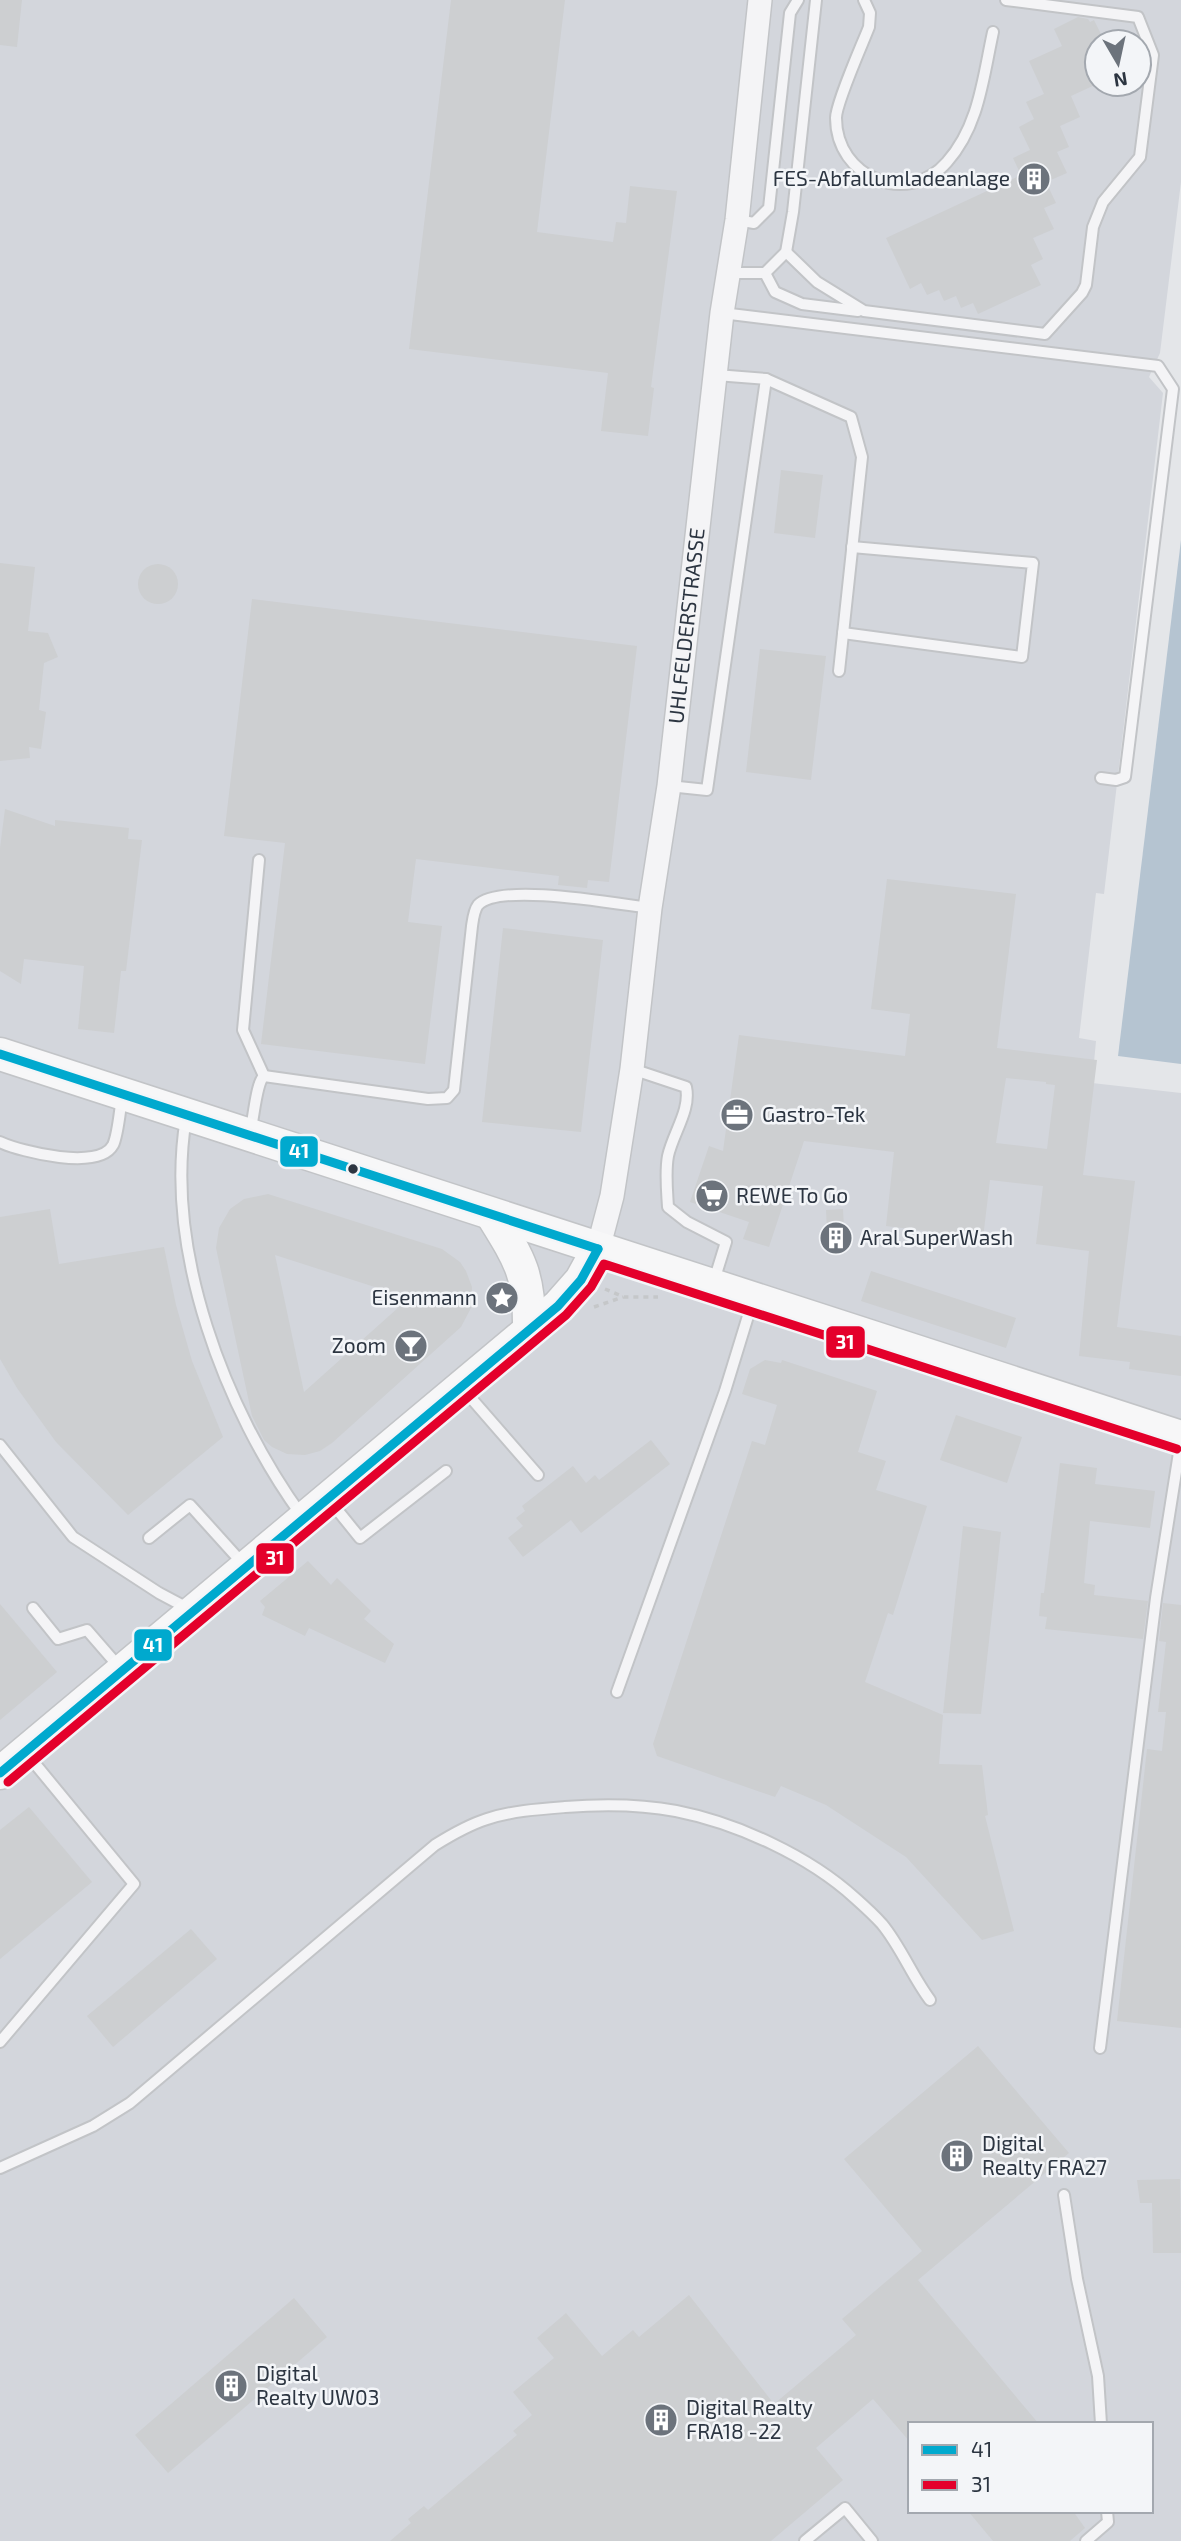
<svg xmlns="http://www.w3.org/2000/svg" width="1181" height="2541" viewBox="0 0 1181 2541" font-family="'Exo 2',sans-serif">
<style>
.built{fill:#d3d6dc;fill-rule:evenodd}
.water{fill:#b5c4d1}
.building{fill:#cdcfd1;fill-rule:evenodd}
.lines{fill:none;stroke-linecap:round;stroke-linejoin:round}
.service-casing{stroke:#c2c4c7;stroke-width:14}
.minor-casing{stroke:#c2c4c7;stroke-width:26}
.secondary-casing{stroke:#c2c4c7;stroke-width:35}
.path{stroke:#c5c7c9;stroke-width:3.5;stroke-dasharray:5 5;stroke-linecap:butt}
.service{stroke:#f4f4f6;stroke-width:10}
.minor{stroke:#f4f4f6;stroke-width:23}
.secondary{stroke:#f7f7f8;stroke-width:32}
.bus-1-casing{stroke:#f3f5f8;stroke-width:14}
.bus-2-casing{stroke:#f3f5f8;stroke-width:14}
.bus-1{stroke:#00a9ce;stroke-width:9}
.bus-2{stroke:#e4002b;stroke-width:9}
.bus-dot{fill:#2c3541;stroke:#f3f5f8;stroke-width:2.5}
.labels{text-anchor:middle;stroke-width:5;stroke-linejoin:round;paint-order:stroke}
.poi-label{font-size:21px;fill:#2c3541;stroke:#f3f5f8;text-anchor:start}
.street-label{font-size:21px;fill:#2c3541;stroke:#f3f5f8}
.line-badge{stroke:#f3f5f8;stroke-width:2.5}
.badge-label{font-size:19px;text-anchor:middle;font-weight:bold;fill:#fff}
</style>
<rect width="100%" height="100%" fill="#e4e6e9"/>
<path class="built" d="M0,0H1181V182L1160,353L1149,377L1163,393L1104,894L1096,893L1079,1038L1096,1041L1092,1083L1181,1093V2541H0ZM1097,42H1139V84H1097ZM910,2424H1151V2511H910Z"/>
<path class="water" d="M1181,540V1064L1118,1056Z"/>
<g class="building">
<path d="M0,0H22L17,47L0,45Z"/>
<path d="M451,0H565L537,232L613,242L616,222L626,223L630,186L677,191L651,387L654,388L648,436L601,431L608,373L409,349Z"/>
<path d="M1078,17L1088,19L1090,22L1094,20L1105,42H1097V84L1071,96L1080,117L1060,126L1069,147L1057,152L1067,173L1046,182L1056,203L1044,208L1054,229L1033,238L1043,259L1031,265L1041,285L978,314L973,303L961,308L956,296L944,301L939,290L927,295L921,283L910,289L886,238L1021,175L1013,158L1030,150L1019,127L1034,119L1026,102L1044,94L1029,61L1062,46L1054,29Z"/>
<path d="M781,470L823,475L815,538L774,533Z"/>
<path d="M0,563L35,567L28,631L48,633L58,657L44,663L39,710L46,712L41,749L29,747L30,758L0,761Z"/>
<circle cx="158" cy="584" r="20"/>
<path d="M252,599L637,646L609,882L588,880L587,888L558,885L559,876L416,859L408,922L442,926L425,1064L261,1044L285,843L224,836Z"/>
<path d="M760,649L826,656L811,780L746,772Z"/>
<path d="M5,809L55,826V820L129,828L128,839L142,840L126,971H121L114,1033L78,1029L84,966L24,959L21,984L0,971V848Z"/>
<path d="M887,879L1016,894L997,1048L1097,1060L1083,1175L1135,1181L1117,1327L1181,1336V1376L1129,1369L1130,1362L1079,1356L1089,1251L1036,1244L1043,1186L990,1180L983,1238L886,1226L894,1152L804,1141L769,1247L743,1239L749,1222L690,1202L709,1146L723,1151L739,1035L905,1056L910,1014L871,1009ZM1006,1078L1046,1082V1084L1055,1085L1047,1149L996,1143Z"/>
<path d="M503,928L603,940L581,1132L482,1122Z"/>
<path d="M268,1194L442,1249L460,1262L466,1271L472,1287L471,1308L461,1327L332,1443L320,1451L305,1455L287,1454L272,1447L264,1440L252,1416L216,1248L219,1228L230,1209L244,1199ZM275,1255L409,1298L304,1392Z"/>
<path d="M50,1209L59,1264L164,1247L176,1305L192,1361L223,1437L128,1515L56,1442L17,1388L0,1359V1217Z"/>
<path d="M843,1209L845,1249L828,1250L826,1210Z"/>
<path d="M871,1271L1016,1318L1006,1348L861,1301Z"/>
<path d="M765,1360L781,1363L782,1360L877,1391L858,1452L886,1461L876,1490L927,1506L893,1615L888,1613L865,1682L943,1715L939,1764L982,1765L988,1815L985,1816L1014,1931L982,1940L906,1857L826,1805L781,1786L775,1797L657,1756L653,1744L752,1441L765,1445L777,1405L742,1394L750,1369Z"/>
<path d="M956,1415L1022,1437L1007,1483L940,1460Z"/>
<path d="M651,1440L670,1464L581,1533L571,1520L523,1557L508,1538L523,1526L516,1518L525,1511L522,1506L573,1466L586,1483L595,1475L599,1480Z"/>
<path d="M1060,1463L1097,1468L1095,1484L1155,1491L1150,1528L1090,1521L1084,1583L1095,1585L1094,1595L1148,1601L1143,1639L1045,1629L1047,1617L1039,1616L1041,1593H1044Z"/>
<path d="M963,1526L1001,1532L981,1714L943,1713Z"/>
<path d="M308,1561L331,1585L337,1578L371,1611L364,1619L394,1644L385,1663L309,1628L305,1636L262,1615L265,1607L260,1601Z"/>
<path d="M1163,1603L1181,1605V2028L1117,2021L1147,1749L1162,1751L1166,1712H1158L1166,1642L1159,1641Z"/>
<path d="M0,1604L57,1672L0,1720Z"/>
<path d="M29,1807L92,1882L0,1959V1830Z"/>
<path d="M191,1929L217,1959L113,2047L87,2016Z"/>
<path d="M978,2046L1069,2153L918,2280L1039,2424H910V2442L873,2399L816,2448L843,2480L771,2541H390L411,2523L408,2519L424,2506L428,2510L517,2435L513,2431L532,2415L513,2392L554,2358L537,2338L566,2313L602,2356L633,2330L639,2337L689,2295L774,2404L856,2335L842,2319L922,2251L844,2159Z"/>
<path d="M1180,2179L1181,2253H1153L1152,2203H1140L1137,2180Z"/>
<path d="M294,2298L327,2337L168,2473L135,2435Z"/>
<path d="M968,2511H1073L1085,2528L1070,2541H993Z"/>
</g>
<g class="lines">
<defs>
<g id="service">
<path d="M864,0L870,13L869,27C862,45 836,103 836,118C836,178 908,207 947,162C979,126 983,78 993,32"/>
<path d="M737,220L754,223L769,208L790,13L798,0"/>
<path d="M786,252L817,282L864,311L1045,334L1082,293L1086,285L1093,227L1103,202L1140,157L1153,55L1138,17L1006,0"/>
<path d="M728,273H765L786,252L793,212L816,0"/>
<path d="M765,273L775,292L802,304L858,311"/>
<path d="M722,313L1158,366L1173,389L1125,777L1116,780L1101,778"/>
<path d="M766,379L851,417L862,457L839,671"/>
<path d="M843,633L1022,657L1033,563L852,547"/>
<path d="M669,786L707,790L766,379L716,375"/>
<path d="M259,860L243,1030L264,1076"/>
<path d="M632,1069L686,1087C691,1110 673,1133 668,1156C665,1172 667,1190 668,1207L687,1222L726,1242L713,1284"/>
<path d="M186,1118C164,1250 225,1410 302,1516"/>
<path d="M250,1132C254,1118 256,1083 264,1076L428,1099L447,1098L454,1090L472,926C473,919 474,910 478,905C500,882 617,904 650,908"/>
<path d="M0,1142C22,1152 99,1171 113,1145C118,1135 120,1109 122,1097"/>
<path d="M464,1390L538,1475"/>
<path d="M0,1445L73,1537L159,1593L191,1610"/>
<path d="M330,1501L360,1538L446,1471"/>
<path d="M149,1538L190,1505L245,1566"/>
<path d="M33,1608L58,1639L87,1630L120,1668"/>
<path d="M617,1692L725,1391L752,1303"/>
<path d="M0,2042L134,1884L27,1754"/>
<path d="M1100,2048L1156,1598L1181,1440"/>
<path d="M0,2168L93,2126L130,2103L435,1845C451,1835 468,1825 487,1819C511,1811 539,1809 565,1807C602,1804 639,1804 676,1811C737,1823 809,1856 855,1898C864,1906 874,1915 882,1924C901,1947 912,1976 930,2000"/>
<path d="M1064,2195L1077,2279L1098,2376L1101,2424"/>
<path d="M805,2541L845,2508L872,2541"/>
<path d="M1086,2541L1108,2522L1107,2511"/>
</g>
<g id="minor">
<path id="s1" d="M598,1249L612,1196L632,1069L650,908L669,786L722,313L737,220L760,0"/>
</g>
<g id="secondary">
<path d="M0,1054L1181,1437"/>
<path d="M492,1215C520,1260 530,1275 529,1330"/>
<path d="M0,1773L558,1306L581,1280L598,1249"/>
</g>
</defs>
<use href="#service" class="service-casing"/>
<use href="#minor" class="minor-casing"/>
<use href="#secondary" class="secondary-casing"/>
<g class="path">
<path d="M605,1289L624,1297H658"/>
<path d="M594,1307L623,1297"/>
</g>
<use href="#service" class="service"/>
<use href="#minor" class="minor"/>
<use href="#secondary" class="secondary"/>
<defs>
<g id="bus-1">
<path d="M0,1054L598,1249"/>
<path d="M0,1773L558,1306L581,1280L598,1249"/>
</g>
<path id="bus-2" d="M8,1782L566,1315L591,1287L604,1264L1177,1449"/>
</defs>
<use href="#bus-1" class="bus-1-casing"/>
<use href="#bus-2" class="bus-2-casing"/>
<use href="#bus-1" class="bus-1"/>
<use href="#bus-2" class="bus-2"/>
</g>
<defs>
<symbol id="building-disc" viewBox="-11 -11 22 22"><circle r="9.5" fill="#6c737c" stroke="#f3f5f8"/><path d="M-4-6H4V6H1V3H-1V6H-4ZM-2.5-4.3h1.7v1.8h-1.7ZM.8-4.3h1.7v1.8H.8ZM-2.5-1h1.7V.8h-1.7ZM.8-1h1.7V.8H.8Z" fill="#fff"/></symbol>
<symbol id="office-disc" viewBox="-11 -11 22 22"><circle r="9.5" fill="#6c737c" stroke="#f3f5f8"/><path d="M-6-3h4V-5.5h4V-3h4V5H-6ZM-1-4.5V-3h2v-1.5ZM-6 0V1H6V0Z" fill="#fff"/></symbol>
<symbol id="supermarket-disc" viewBox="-11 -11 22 22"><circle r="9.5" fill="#6c737c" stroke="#f3f5f8"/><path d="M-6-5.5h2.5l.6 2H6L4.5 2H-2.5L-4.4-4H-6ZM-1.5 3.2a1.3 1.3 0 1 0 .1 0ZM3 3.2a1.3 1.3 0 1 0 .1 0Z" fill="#fff"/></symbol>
<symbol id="sight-disc" viewBox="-11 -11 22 22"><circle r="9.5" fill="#6c737c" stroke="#f3f5f8"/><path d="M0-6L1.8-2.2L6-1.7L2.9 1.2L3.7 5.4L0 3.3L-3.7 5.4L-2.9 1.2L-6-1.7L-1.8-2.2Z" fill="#fff"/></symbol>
<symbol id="bar-disc" viewBox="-11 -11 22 22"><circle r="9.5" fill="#6c737c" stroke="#f3f5f8"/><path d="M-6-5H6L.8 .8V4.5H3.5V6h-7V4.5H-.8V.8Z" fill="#fff"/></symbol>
</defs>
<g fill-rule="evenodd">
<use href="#building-disc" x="1015" y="160" width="38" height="38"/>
<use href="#office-disc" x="718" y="1096" width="38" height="38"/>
<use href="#supermarket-disc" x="693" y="1177" width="38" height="38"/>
<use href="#building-disc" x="817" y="1219" width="38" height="38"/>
<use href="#sight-disc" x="483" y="1279" width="38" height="38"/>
<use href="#bar-disc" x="392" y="1327" width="38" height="38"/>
<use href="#building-disc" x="938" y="2137" width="38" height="38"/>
<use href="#building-disc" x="212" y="2367" width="38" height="38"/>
<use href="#building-disc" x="642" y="2401" width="38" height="38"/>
</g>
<circle class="bus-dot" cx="353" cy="1169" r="6"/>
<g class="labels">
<g class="poi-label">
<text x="1010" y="186" text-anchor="end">FES-Abfallumladeanlage</text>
<text x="762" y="1122">Gastro-Tek</text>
<text x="736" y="1203">REWE To Go</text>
<text x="860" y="1245">Aral SuperWash</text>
<text x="477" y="1305" text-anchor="end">Eisenmann</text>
<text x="386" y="1353" text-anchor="end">Zoom</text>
<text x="982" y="2151">Digital<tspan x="982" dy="24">Realty FRA27</tspan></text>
<text x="256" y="2381">Digital<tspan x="256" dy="24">Realty UW03</tspan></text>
<text x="686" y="2415">Digital Realty<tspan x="686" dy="24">FRA18 -22</tspan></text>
</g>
<g class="street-label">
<text dy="7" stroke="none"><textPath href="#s1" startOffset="630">UHLFELDERSTRASSE</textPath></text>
</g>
</g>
<g class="line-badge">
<rect x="279" y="1135" width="40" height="33" rx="7" fill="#00a9ce"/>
<rect x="825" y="1325" width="41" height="34" rx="7" fill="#e4002b"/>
<rect x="255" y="1542" width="40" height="33" rx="7" fill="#e4002b"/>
<rect x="133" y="1628" width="40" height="34" rx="7" fill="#00a9ce"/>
</g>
<g class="badge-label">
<text x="299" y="1158">41</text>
<text x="845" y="1349">31</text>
<text x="275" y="1565">31</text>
<text x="153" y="1652">41</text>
</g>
<rect x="908" y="2422" width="245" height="91" fill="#f3f5f8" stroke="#a3a8af" stroke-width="2"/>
<rect x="922" y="2445" width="35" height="10" fill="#00a9ce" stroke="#a3a8af" stroke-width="2"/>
<text x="971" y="2457" font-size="21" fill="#2c3541">41</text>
<rect x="922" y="2480" width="35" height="10" fill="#e4002b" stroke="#a3a8af" stroke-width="2"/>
<text x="971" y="2492" font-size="21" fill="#2c3541">31</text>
<g transform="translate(1118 63) rotate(171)"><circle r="33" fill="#f3f5f8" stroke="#a3a8af" stroke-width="2"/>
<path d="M0-5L12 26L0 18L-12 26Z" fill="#6c737c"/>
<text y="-10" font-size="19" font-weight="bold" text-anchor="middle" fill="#2c3541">N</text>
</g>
</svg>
